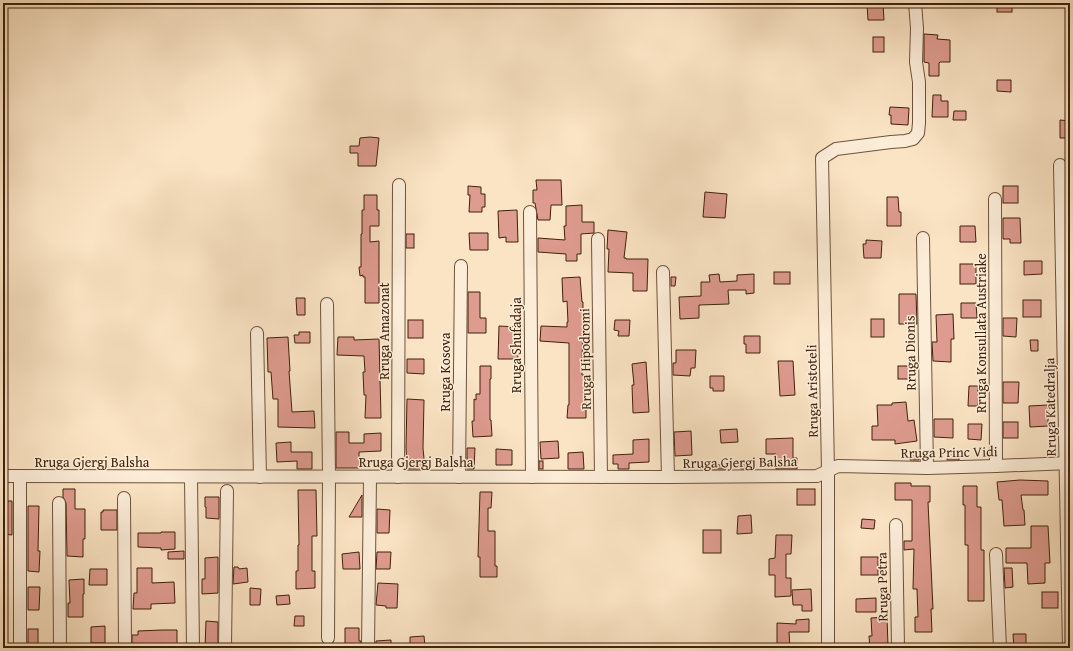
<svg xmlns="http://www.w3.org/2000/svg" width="1073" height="651" viewBox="0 0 1073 651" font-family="'Gentium Book Plus',serif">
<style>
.building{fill:#de9b8f;stroke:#40210c}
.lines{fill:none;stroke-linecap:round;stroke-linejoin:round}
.minor-casing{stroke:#6f523a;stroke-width:14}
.minor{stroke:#fcedd9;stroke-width:12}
.labels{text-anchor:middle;stroke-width:3;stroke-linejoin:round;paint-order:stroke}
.street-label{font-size:14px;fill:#40210c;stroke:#fcedd9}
</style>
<rect width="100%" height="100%" fill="#fbe4c4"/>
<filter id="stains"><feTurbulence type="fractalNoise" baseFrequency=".005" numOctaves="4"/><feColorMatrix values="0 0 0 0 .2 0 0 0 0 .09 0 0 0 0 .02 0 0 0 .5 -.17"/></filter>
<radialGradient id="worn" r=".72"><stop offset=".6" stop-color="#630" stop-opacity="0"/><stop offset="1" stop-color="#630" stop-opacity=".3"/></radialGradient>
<g class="building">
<rect x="997" y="3" width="15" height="9"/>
<path d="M867,4H883L884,20H868Z"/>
<path d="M924,34L938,35L937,39L950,40V62H940L939,63V76H929V63L924,62Z"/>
<rect x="873" y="37" width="11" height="15"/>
<path d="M997,80H1011V92L997,91Z"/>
<path d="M933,95H941V101H948V117H932Z"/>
<path d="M890,107L909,108L908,125L891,124V115H889Z"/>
<path d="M954,111H966V120H953Z"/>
<path d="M1060,120L1070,121V138H1060Z"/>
<path d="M370,137L379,138L376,166H358V153H350V146H359L360,138Z"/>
<path d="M536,180H561L562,205H551L550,220H538L535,203H533V190H537Z"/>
<path d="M468,186L481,187V194H485V207H482V212H469L470,195H468Z"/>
<rect x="1003" y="186" width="15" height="17"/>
<path d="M705,192L727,194L725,218L703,217Z"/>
<path d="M364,195H377V210H379V226H370V242L379,241V303H365V277H363V275L360,276L359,267H361V234H362V210H364Z"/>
<path d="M887,197H898L899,212H901V226H887Z"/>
<path d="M582,205V222H594V233L581,234V254H577V261H566V254L538,252V238L565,240L564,226H566V206Z"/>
<path d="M517,210L518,242H506V237L499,238L498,211Z"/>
<path d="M1003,218H1020L1021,243H1010V239H1003Z"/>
<path d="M960,226H975L976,242H960Z"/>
<path d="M608,230L627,232L624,258H626V259H648L647,291H633V273L608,272L609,249H607Z"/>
<path d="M469,233H488V250H470Z"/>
<rect x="406" y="234" width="8" height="14"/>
<path d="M866,240L882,241L881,258H864L863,244H866Z"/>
<path d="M1024,261H1042V274L1024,275Z"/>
<rect x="960" y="264" width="16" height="20"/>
<rect x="774" y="272" width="16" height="12"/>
<path d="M719,274L720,282L737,281V275L754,274V293L746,294V290H728L729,304L699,305V318L680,319L679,297L701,296V282H710L709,275Z"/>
<path d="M580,277L582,302H583L582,375H584V401H586V418H567L568,405H569V343L540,341L541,326L567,327V322H568L567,301L563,302L562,278Z"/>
<path d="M671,277H676L675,286H671Z"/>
<path d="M468,292H480V318H486V333H468Z"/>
<path d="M899,294H916L917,324H899Z"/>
<path d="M296,298H305V315H297Z"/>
<rect x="1023" y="300" width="18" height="17"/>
<path d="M961,303H976L977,318H961Z"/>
<path d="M953,314L954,339H951V362L933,361L932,342H937L936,315Z"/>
<path d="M1003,318H1017L1016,337L1003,336Z"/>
<rect x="871" y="319" width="13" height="18"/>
<rect x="408" y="320" width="15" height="18"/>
<path d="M615,320H630L629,336H618L619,331L614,330Z"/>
<path d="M499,326L517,327L518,359H498Z"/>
<path d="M299,332H310V343H295L294,335H299Z"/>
<path d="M744,336H760V353H746V344H744Z"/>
<path d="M288,337L290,371H289L292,412L314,411L315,428L278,427V399H273L271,372H268L267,338Z"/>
<path d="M338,337H354V340L379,339L381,418H365L366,395H364L363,372H365L364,356L337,355Z"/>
<path d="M1030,340H1038V351H1031Z"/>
<path d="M676,350H696L695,368H691L690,376L673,375V363H676Z"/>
<path d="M407,359H424V374L407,373Z"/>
<path d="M778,361H793L795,395L780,396Z"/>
<path d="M646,362L649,412L633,413L632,385H634L632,364Z"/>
<path d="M480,366H491V379H490V420H491L492,436L473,437L472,421H474V399L476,400V394H480Z"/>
<rect x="898" y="366" width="12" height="13"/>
<path d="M710,376H724V391H713V388H710Z"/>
<path d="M1003,382H1019L1018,403H1003Z"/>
<path d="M969,386H978V406H968Z"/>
<path d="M407,399L424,400L423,448L425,469H407L406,447Z"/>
<path d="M906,402L908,421L914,420L917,441L895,444V440H872V426H878L877,405H892V403Z"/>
<path d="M1048,405V426L1030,427L1029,406Z"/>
<path d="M934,419H953V438L934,437Z"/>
<rect x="1003" y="422" width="15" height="16"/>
<path d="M968,424H982L981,440L968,439Z"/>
<path d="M737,429L738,442L721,443L720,430Z"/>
<path d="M691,431L692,455L675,456L674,432Z"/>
<path d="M336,432H349V443H364V434L381,433V451L359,452V468H336Z"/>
<path d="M793,438V458H797V469H776V454H766V439Z"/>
<path d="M649,439V462L629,463V469H618V464H613V455L633,454V440Z"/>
<path d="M558,441L559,458L541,459L540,442Z"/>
<path d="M291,442V452H312V469H297V461L277,462L276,443Z"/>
<path d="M467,448H475L474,469H467Z"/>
<path d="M496,449L512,450V465H496Z"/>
<path d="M911,451H919V460H910Z"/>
<path d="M583,452L584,469H568V453Z"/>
<path d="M948,452H959V460H947Z"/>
<rect x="539" y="461" width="4" height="8"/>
<path d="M741,463L753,464V469H741Z"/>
<path d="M708,465H725L726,469H708Z"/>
<path d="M1020,480L1048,481V495H1021L1023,510H1024L1025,525L1004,526L1002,500H999L997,482Z"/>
<path d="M895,483H911V486H930V502H928L933,609H931L932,632H915V617H918L917,589H913L914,549L904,550V541H912V500H895Z"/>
<path d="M963,486H977V507H981V550H984V601H968V545H965V505H963Z"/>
<path d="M63,489H75V509H85V539H83V557L67,556L66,503L63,497Z"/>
<rect x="797" y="489" width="18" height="16"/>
<path d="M298,490H316L317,536H312V571H315V588L296,589V571H298V545H299Z"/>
<path d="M480,492H492L491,508H488V531H495V566H497V577H480V557H478Z"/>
<path d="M362,495V517H349Z"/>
<path d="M205,497H219V519L206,518V507H205Z"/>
<path d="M3,501H12V535L3,534Z"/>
<path d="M28,506H39L38,551H40L39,572L28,571Z"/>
<path d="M377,509L390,510L389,533H377Z"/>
<path d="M103,510H117V530H101V512H103Z"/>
<path d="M751,515L752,533L737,534L738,516Z"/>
<path d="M862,519L875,520L874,529L861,528Z"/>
<path d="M1031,526H1048L1050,563H1045V583L1028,584L1027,563H1006V548H1031Z"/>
<rect x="703" y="530" width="18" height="23"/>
<path d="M161,532H175V549L161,550V548L138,547V533H161Z"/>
<path d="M776,535H792L791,554H786V578H791V596L775,597V575H769V559L775,558Z"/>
<path d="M184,551V559H168V552Z"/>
<path d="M359,552L360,569H343L342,554Z"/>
<path d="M377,552H391L390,569H376Z"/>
<path d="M218,557V593L202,594V579H205V558Z"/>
<rect x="861" y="557" width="17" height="18"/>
<path d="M234,567H238L239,569L247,568L248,582L233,584Z"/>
<path d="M137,568H152V583L174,582L175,603L151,604V609H133L134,593H137Z"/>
<path d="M1004,568H1012L1013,587L1005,588Z"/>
<path d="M90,569H107V585H89Z"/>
<path d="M84,579V594H83V617H68V603H70L69,580Z"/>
<path d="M378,583L398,584L397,608H386V606L376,605Z"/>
<path d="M28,587H40L39,610H28Z"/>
<path d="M250,588L261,589L260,605H250Z"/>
<path d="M811,589L812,611H802V605H793L792,590Z"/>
<rect x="1042" y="592" width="16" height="16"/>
<path d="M289,595L290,604L277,605L276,596Z"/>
<path d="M876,598V612H856V599Z"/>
<path d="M295,616H304V626H294Z"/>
<path d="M887,617L888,646L870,648L869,636H872L871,618Z"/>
<path d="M809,619V632H789L790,648H777V623L796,624V620Z"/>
<path d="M206,621L218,622V648H205Z"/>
<path d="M105,626V643H91V627Z"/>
<path d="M345,628H359V641H361V648H345Z"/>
<rect x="28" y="629" width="10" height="17"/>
<path d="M162,630H177V644H156L157,647H138V645L132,646V635H138V631Z"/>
<path d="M1013,634H1026V648H1014Z"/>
<path d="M424,636L425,646H410V637Z"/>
<path d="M391,640V648H376V641Z"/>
</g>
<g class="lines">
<defs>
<g id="minor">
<path d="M1060,165L1069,648"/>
<path d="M995,199L996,466"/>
<path d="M530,212L532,477"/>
<path d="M923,238L927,468"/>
<path d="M598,239L601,477"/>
<path d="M663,272L668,477"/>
<path d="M327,304L329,477L328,638"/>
<path d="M257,333L260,477"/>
<path d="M3,476L668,477L817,476L838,466L927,468L996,466L1070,463"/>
<path d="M191,477L193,648"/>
<path d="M398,477L399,185"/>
<path d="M459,477L461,266"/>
<path d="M124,498L125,648"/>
<path d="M59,503L60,648"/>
<path d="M896,525L898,648"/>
<path d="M996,554L1000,648"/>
<path d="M20,648V476"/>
<path d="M225,648L227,491"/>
<path d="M368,648L370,477"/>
<path d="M828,648V471L822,158L836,149L891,142L905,141L913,139L918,133L919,123V82L916,62L917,28L915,3"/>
</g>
</defs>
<use href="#minor" class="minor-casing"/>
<use href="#minor" class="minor"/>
</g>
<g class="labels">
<g class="street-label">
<text transform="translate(384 331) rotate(-90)" y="5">Rruga Amazonat</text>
<text transform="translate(981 333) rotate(-90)" y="5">Rruga Konsullata Austriake</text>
<text transform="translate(516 345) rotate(-90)" y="5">Rruga Shufadaja</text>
<text transform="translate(910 353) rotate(-91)" y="5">Rruga Dionis</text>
<text transform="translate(585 359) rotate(-91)" y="5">Rruga Hipodromi</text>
<text transform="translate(445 372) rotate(-90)" y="5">Rruga Kosova</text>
<text transform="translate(812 391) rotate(-91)" y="5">Rruga Aristoteli</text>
<text transform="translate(1050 407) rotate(-91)" y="5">Rruga Katedralja</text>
<text transform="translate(949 452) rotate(-1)" y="5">Rruga Princ Vidi</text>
<text x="92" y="467">Rruga Gjergj Balsha</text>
<text x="416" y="467">Rruga Gjergj Balsha</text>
<text transform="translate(740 462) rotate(-1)" y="5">Rruga Gjergj Balsha</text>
<text transform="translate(882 587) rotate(-91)" y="5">Rruga Petra</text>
</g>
</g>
<rect width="1073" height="651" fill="none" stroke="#fbe4c4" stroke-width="16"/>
<rect x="4" y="4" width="1065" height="643" fill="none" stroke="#40210c" stroke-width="2"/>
<rect x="8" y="8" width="1057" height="635" fill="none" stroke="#40210c"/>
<rect width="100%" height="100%" filter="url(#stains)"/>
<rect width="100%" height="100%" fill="url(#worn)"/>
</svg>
